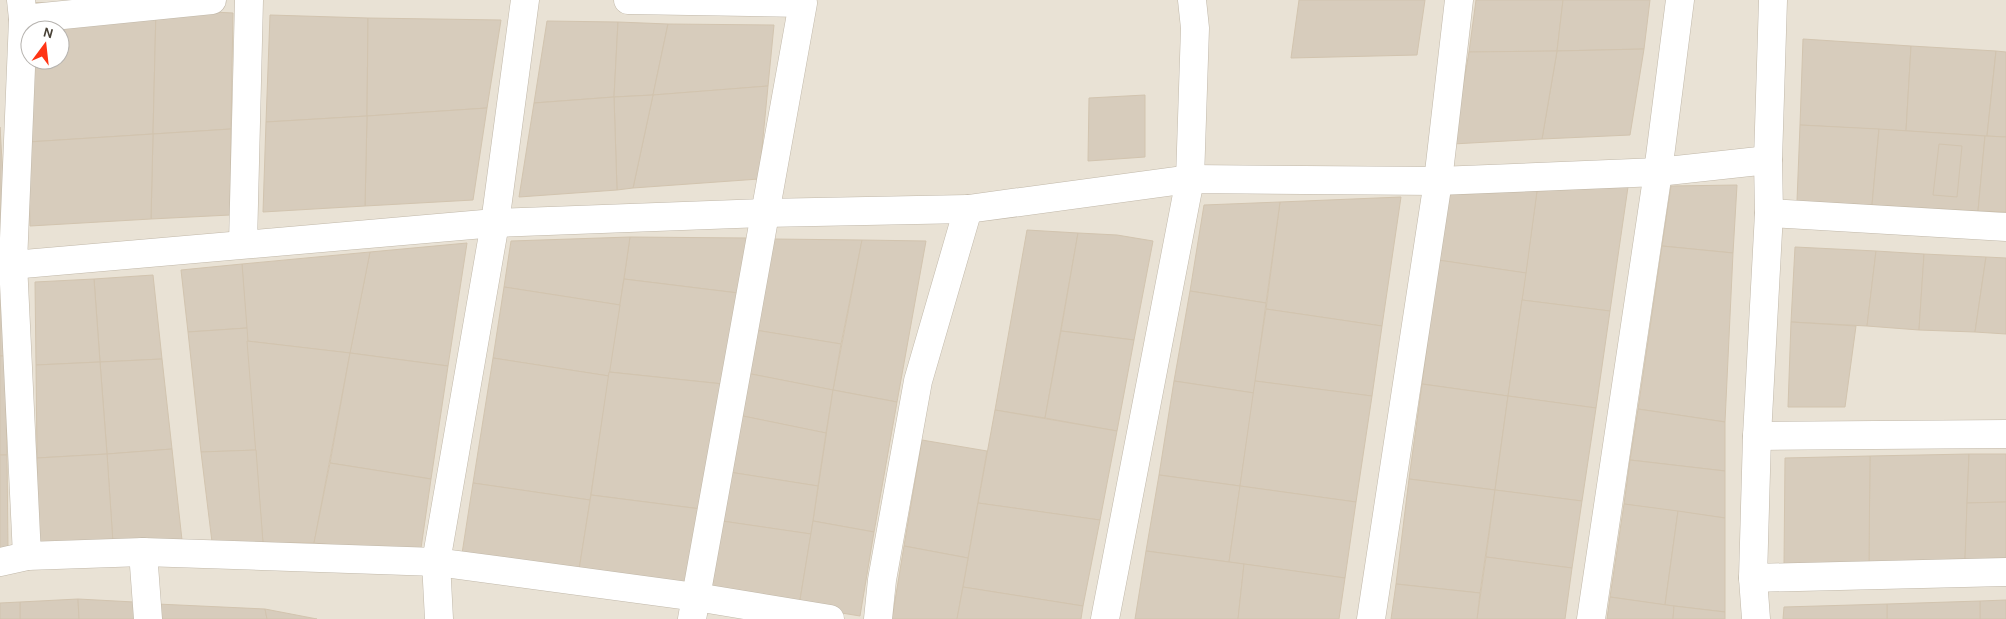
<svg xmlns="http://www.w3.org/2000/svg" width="2006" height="619" viewBox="0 0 2006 619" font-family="Karla,sans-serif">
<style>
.residential{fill:#e9e2d5;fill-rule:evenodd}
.building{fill:#d7ccbc;stroke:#d2c4af;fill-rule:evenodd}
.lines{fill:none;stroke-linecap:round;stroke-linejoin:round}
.street-casing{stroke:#c1b8a9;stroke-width:29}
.street{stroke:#fff;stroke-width:28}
</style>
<rect width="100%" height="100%" fill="#f5f0e7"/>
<path class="residential" d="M0,0H2006V619H0ZM30,30H60V60H30Z"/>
<g class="building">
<path d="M1299,0H1425L1417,55L1291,58Z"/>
<path d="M1476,0H1563L1557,51L1469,52Z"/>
<path d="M1563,0H1650L1644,49L1557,51Z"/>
<path d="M26,2L156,9L153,134L28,142ZM30,30H60V60H30Z"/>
<path d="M156,9L233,13L231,129L153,134Z"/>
<path d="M270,15L368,18L367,116L266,122Z"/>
<path d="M368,18L501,20L487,108L367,116Z"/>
<path d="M547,21L618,22L614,97L534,103Z"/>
<path d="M618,22L668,24L653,95L614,97Z"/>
<path d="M668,24L774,25L768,86L653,95Z"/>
<path d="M1803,39L1911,46L1906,131L1800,125Z"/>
<path d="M1911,46L1996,51L1987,136L1906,131Z"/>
<path d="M1644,49L1630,135L1542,139L1557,51Z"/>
<path d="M1557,51L1542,139L1453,144L1469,52Z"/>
<path d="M1996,51L2006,52V137L1987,136Z"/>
<path d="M768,86L759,179L633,188L653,95Z"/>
<path d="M653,95L633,188L617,190L614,97Z"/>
<path d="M1145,95V157L1088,161L1089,98Z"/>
<path d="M614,97L617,190L519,197L534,103Z"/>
<path d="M487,108L473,200L365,206L367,116Z"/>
<path d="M367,116L365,206L263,212L266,122Z"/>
<path d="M1800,125L1879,129L1872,205L1797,201Z"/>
<path d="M0,127L6,228L0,229Z"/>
<path d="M231,129L230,215L151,219L153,134Z"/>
<path d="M1879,129L1985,136L1978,211L1872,205Z"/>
<path d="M153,134L151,219L30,226L28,142Z"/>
<path d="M1985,136L2006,137V212L1978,211Z"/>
<path d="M1939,144L1962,146L1957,197L1933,195Z"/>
<path d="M1737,185L1733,253L1662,246L1671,186Z"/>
<path d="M1628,187L1610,311L1522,300L1537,191Z"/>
<path d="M1537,191L1526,273L1438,260L1446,195Z"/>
<path d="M1401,197L1382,326L1266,309L1280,202Z"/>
<path d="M1280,202L1266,303L1190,291L1204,205Z"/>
<path d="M1027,230L1078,233L1045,418L995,410Z"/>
<path d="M1078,233L1117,235L1153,241L1134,340L1061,331Z"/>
<path d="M630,237L748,238L738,293L624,279Z"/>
<path d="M630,237L620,305L504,287L511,241Z"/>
<path d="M773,239L862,240L841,344L755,330Z"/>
<path d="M862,240L926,241L897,402L833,390Z"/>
<path d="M467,243L448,366L350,353L370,252Z"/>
<path d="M1662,246L1733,253L1725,422L1638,409Z"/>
<path d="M1795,247L1876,251L1867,326L1791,322Z"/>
<path d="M1876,251L1924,254L1919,330L1867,326Z"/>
<path d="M370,252L350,353L247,341L242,264Z"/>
<path d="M1924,254L1986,257L1975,332L1919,330Z"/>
<path d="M1986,257L2006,258V334L1975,332Z"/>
<path d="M1438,260L1526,273L1508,396L1422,384Z"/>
<path d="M242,264L247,328L188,332L181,270Z"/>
<path d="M153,275L162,359L100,362L94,279Z"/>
<path d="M94,279L100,362L36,365L35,282Z"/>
<path d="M624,279L738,293L723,384L609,372Z"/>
<path d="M504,287L620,305L609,376L493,358Z"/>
<path d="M1190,291L1266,303L1254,393L1174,381Z"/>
<path d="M0,300H2L5,356H0Z"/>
<path d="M1522,300L1610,311L1596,408L1508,396Z"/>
<path d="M1266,309L1382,326L1372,396L1255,381Z"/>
<path d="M1791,322L1856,326L1845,407H1788Z"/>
<path d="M247,328L256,450L201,452L188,332Z"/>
<path d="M755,330L841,344L833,390L746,373Z"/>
<path d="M1061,331L1134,340L1117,431L1045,418Z"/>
<path d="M247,341L350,353L314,543H263Z"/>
<path d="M350,353L448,366L431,479L330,463Z"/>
<path d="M0,356H5L7,455H0Z"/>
<path d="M493,358L609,376L590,500L473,483Z"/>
<path d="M162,359L172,449L107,454L100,362Z"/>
<path d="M100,362L107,454L37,458L36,365Z"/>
<path d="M609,372L723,384L701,509L591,495Z"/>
<path d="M746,373L833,390L826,433L738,415Z"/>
<path d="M1174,381L1254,393L1240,486L1159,475Z"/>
<path d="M1255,381L1372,396L1356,502L1240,486Z"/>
<path d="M1422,384L1508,396L1495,490L1409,479Z"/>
<path d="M833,390L897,402L874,532L813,521Z"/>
<path d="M1508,396L1596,408L1582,501L1495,490Z"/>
<path d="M1638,409L1725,422V471L1630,460Z"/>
<path d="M995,410L1117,431L1100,520L978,503Z"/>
<path d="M738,415L826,433L818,486L729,472Z"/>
<path d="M922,440L987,451L968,558L904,546Z"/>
<path d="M172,449L182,540L113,543L107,454Z"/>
<path d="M256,450L263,543L212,542L201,452Z"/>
<path d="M107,454L113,543L38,546L37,458Z"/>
<path d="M1969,454L1965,559L1869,562L1870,456Z"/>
<path d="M1969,454H2006V502L1967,503Z"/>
<path d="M0,455H7L8,548L0,549Z"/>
<path d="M1870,456L1869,562L1784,565L1785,458Z"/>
<path d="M1630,460L1725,471V518L1624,504Z"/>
<path d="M330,463L431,479L420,555L314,543Z"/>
<path d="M729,472L818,486L811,534L722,521Z"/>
<path d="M1159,475L1240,486L1229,562L1146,551Z"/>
<path d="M1409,479L1495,490L1480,593L1396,584Z"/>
<path d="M473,483L590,500L578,576L461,560Z"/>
<path d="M1240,486L1356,502L1345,578L1229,562Z"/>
<path d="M1495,490L1582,501L1572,568L1486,557Z"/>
<path d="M591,495L701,509L687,590L578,576Z"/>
<path d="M2006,502V558L1965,559L1967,503Z"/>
<path d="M978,503L1100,520L1083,606L963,587Z"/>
<path d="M1624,504L1678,511L1665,605L1610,597Z"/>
<path d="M1678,511L1725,518V612L1665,605Z"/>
<path d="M722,521L811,534L799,606L711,593Z"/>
<path d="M813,521L874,532L860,616L799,606Z"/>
<path d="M904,546L968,558L957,619H892Z"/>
<path d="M1146,551L1244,564L1238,619H1135Z"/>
<path d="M1486,557L1572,568L1565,619H1477Z"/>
<path d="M1244,564L1345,578L1339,619H1238Z"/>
<path d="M1396,584L1480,593L1477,619H1391Z"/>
<path d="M963,587L1083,606L1081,619H957Z"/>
<path d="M1610,597L1674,606L1673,619H1607Z"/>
<path d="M78,599L79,619H20V602Z"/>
<path d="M78,599L134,602L136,619H79Z"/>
<path d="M2006,600V619H1980V601Z"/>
<path d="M1980,601V619H1887V604Z"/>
<path d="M20,602V619H0V603Z"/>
<path d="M157,604L265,609L267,619H158Z"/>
<path d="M1887,604V619H1783L1784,607Z"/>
<path d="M1674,606L1725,612V619H1673Z"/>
<path d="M265,609L317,619H267Z"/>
</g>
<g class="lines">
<defs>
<g id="street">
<path d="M21,0L23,19L13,263L27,556"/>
<path d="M628,0L803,3L692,619"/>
<path d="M23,19L212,0"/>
<path d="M1769,213L2006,227"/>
<path d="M243,244L249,0"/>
<path d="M0,266L495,223L764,213L968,209L1190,179L1438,181L1658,172L1768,160"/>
<path d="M1757,436L2006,434"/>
<path d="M143,552L148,619"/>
<path d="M0,562L27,556L143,552L436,562L696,597L830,619"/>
<path d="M1753,578L2006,572"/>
<path d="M439,619L436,562L495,223L525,0"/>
<path d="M878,619L882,580L918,381L968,209"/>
<path d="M1105,619L1190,179L1195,28L1192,0"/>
<path d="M1371,619L1438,181L1459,0"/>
<path d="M1591,619L1658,172L1680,0"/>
<path d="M1756,619L1753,578L1757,436L1769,213L1768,160L1773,0"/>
</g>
</defs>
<use href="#street" class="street-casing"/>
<use href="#street" class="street"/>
</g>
<g transform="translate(45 45) rotate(15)"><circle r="24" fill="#ffffff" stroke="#b6b3af"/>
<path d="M0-4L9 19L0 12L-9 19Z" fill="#ff3414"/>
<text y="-8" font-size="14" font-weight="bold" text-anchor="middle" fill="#484136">N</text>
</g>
</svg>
